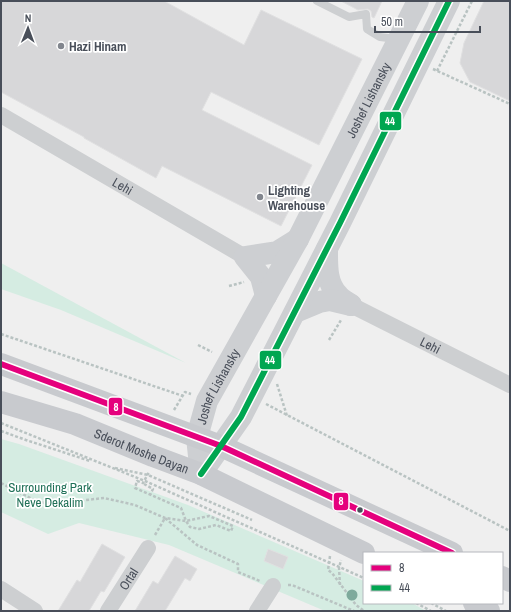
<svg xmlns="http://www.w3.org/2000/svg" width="511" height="612" viewBox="0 0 511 612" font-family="'Archivo Narrow',sans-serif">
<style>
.park{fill:#d5ece2}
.building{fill:#d7d7d9;stroke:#e0e0e1}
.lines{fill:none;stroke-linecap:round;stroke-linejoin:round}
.path{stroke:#b9c3c2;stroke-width:2.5;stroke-dasharray:3 2;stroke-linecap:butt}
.lane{stroke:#cdcfd1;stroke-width:8}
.street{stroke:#cdcfd1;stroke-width:16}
.secondary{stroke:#cdcfd2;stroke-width:22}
.primary{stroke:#c8cace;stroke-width:22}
.bus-1-casing{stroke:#fff;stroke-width:9}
.bus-2-casing{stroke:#fff;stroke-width:9}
.bus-1{stroke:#e5007d;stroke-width:6}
.bus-2{stroke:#00a651;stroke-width:6}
.tree{fill:#7eaa9c}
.poi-dot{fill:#82868e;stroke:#fff;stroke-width:1.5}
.bus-dot{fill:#484e59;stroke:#fff;stroke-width:1.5}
.labels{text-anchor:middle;stroke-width:3.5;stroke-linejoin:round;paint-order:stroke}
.poi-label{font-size:13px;font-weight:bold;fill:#484e59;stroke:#fff;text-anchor:start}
.street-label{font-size:13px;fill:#484e59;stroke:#fff}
.park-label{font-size:13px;fill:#217158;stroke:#fff}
.line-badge{stroke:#fff;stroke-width:1.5}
.badge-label{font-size:11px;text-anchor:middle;font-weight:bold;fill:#fff}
</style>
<rect width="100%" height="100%" fill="#efefef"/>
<g class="park">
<path d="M1,263L186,363L61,310L1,289Z"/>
<path d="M1,439L19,444L188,505L364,581V603H412L426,611H325L169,545L79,523L48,534L1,512Z"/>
</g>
<g class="building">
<path d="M1,1H164L244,45L261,10L362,59L319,145L211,92L202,110L312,165L281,226L162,166L156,178L84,138V137L1,92Z"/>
<path d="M341,1H382L374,18L372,17L371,11L368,9L358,10Z"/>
<path d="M484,1H510V101L470,82L460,63L464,43Z"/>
<path d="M102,544L125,557L104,592L101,591L89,611H58L77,580L80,582Z"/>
<path d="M268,549L288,557L283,569L264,561Z"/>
<path d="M175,556L197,569L190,581L185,578L165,611H135L153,581L158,584Z"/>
</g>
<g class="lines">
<g class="path">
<path d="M433,69L510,104"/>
<path d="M437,71L472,1"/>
<path d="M229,286L244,282"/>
<path d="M1,334L183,396"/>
<path d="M329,340L341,320"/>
<path d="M198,345L212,352"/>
<path d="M277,384L287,416"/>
<path d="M266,404L510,531"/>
<path d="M174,410L185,392L191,394"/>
<path d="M1,423L145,481L364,578"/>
<path d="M1,431L26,440L90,461"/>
<path d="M115,468L148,475L252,520"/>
<path d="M1,483L36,501L50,504L104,498L135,505L165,518L186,521L209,516L233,526L231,531L216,525L199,529L190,527L186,521L181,508L135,488L137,481L143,483L149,472"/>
<path d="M144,484L153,489L150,495"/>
<path d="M155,535L165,518L197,545L238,564V572L260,581"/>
<path d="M330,556L328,570L332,573L356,605L364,611"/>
<path d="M288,585H292L354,611"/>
<path d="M340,585L339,568L341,560"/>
<path d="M416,603L431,611"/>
<path d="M431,603L446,611"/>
</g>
<path class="lane" d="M317,1L349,17L366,14L367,29L380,37L396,39"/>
<g class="street">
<path id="s1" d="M1,115L245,257"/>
<path id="s2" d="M351,305L510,385"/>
<path d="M1,589L35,611"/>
<path id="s3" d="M108,611L148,548"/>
<path d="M257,611L273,586"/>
</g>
<g class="secondary">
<path d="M327,249C327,265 326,283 338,295C341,299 347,302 351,305"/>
<path d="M266,296L261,277L245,257L277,252L298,239"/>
<path d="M295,312L319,302L330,300L351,305"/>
<path id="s4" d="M199,456L197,437L207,401L298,239L418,1"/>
<path d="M201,474L241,417L340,223L449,1"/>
</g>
<g class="primary">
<path d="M1,364L221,446L452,553"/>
<path id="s5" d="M1,402L75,424L153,456L201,474L364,553"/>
<path d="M502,577L510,581"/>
<path d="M474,603L489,611"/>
</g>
<defs>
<path id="bus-1" d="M1,364L221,446L452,553"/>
<path id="bus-2" d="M201,474L241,417L340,223L449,1"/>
</defs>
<use href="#bus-1" class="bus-1-casing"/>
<use href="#bus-2" class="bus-2-casing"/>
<use href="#bus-1" class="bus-1"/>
<use href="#bus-2" class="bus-2"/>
</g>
<circle class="tree" cx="352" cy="595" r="5.5"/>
<g class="poi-dot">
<circle cx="61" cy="46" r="4"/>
<circle cx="260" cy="197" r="4"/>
</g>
<circle class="bus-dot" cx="360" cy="510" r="3.5"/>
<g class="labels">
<g class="poi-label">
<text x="69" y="51">Hazi Hinam</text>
<text x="268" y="195">Lighting<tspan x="268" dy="15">Warehouse</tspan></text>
</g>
<g class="street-label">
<text dy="5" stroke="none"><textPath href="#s4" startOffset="398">Joshef Lishansky</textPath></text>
<text dy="5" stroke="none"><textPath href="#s1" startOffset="141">Lehi</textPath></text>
<text dy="5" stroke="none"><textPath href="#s2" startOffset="89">Lehi</textPath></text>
<text dy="5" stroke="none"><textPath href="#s4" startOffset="74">Joshef Lishansky</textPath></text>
<text dy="5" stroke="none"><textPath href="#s5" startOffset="149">Sderot Moshe Dayan</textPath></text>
<text dy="5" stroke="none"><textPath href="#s3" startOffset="38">Ortal</textPath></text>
</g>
<g class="park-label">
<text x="50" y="492">Surrounding Park<tspan x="50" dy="15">Neve Dekalim</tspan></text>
</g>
</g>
<g class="line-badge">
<rect x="379" y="111" width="23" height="20" rx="4" fill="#00a651"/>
<rect x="259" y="350" width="23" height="20" rx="4" fill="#00a651"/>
<rect x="108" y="397" width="15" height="19" rx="4" fill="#e5007d"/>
<rect x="333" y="492" width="16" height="19" rx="4" fill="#e5007d"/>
</g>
<g class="badge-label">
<text x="390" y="125">44</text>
<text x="270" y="364">44</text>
<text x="116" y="411">8</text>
<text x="341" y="505">8</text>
</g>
<rect width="511" height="612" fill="none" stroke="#484e59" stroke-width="4"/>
<rect x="363" y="552" width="140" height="52" fill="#ffffff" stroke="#b6b8bd"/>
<rect x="371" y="565" width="20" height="6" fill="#e5007d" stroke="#b6b8bd"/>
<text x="399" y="572" font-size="12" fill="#484e59">8</text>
<rect x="371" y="585" width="20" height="6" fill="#00a651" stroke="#b6b8bd"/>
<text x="399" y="592" font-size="12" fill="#484e59">44</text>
<g transform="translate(28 28) rotate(1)" stroke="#ffffff" stroke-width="3" paint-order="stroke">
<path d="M0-3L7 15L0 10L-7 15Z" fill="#484e59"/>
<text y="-6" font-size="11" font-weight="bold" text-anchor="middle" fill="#484e59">N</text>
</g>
<path d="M375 26v6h105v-6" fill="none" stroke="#484e59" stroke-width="2"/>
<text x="381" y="26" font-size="12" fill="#484e59" stroke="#ffffff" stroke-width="3" paint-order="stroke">50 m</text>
</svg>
